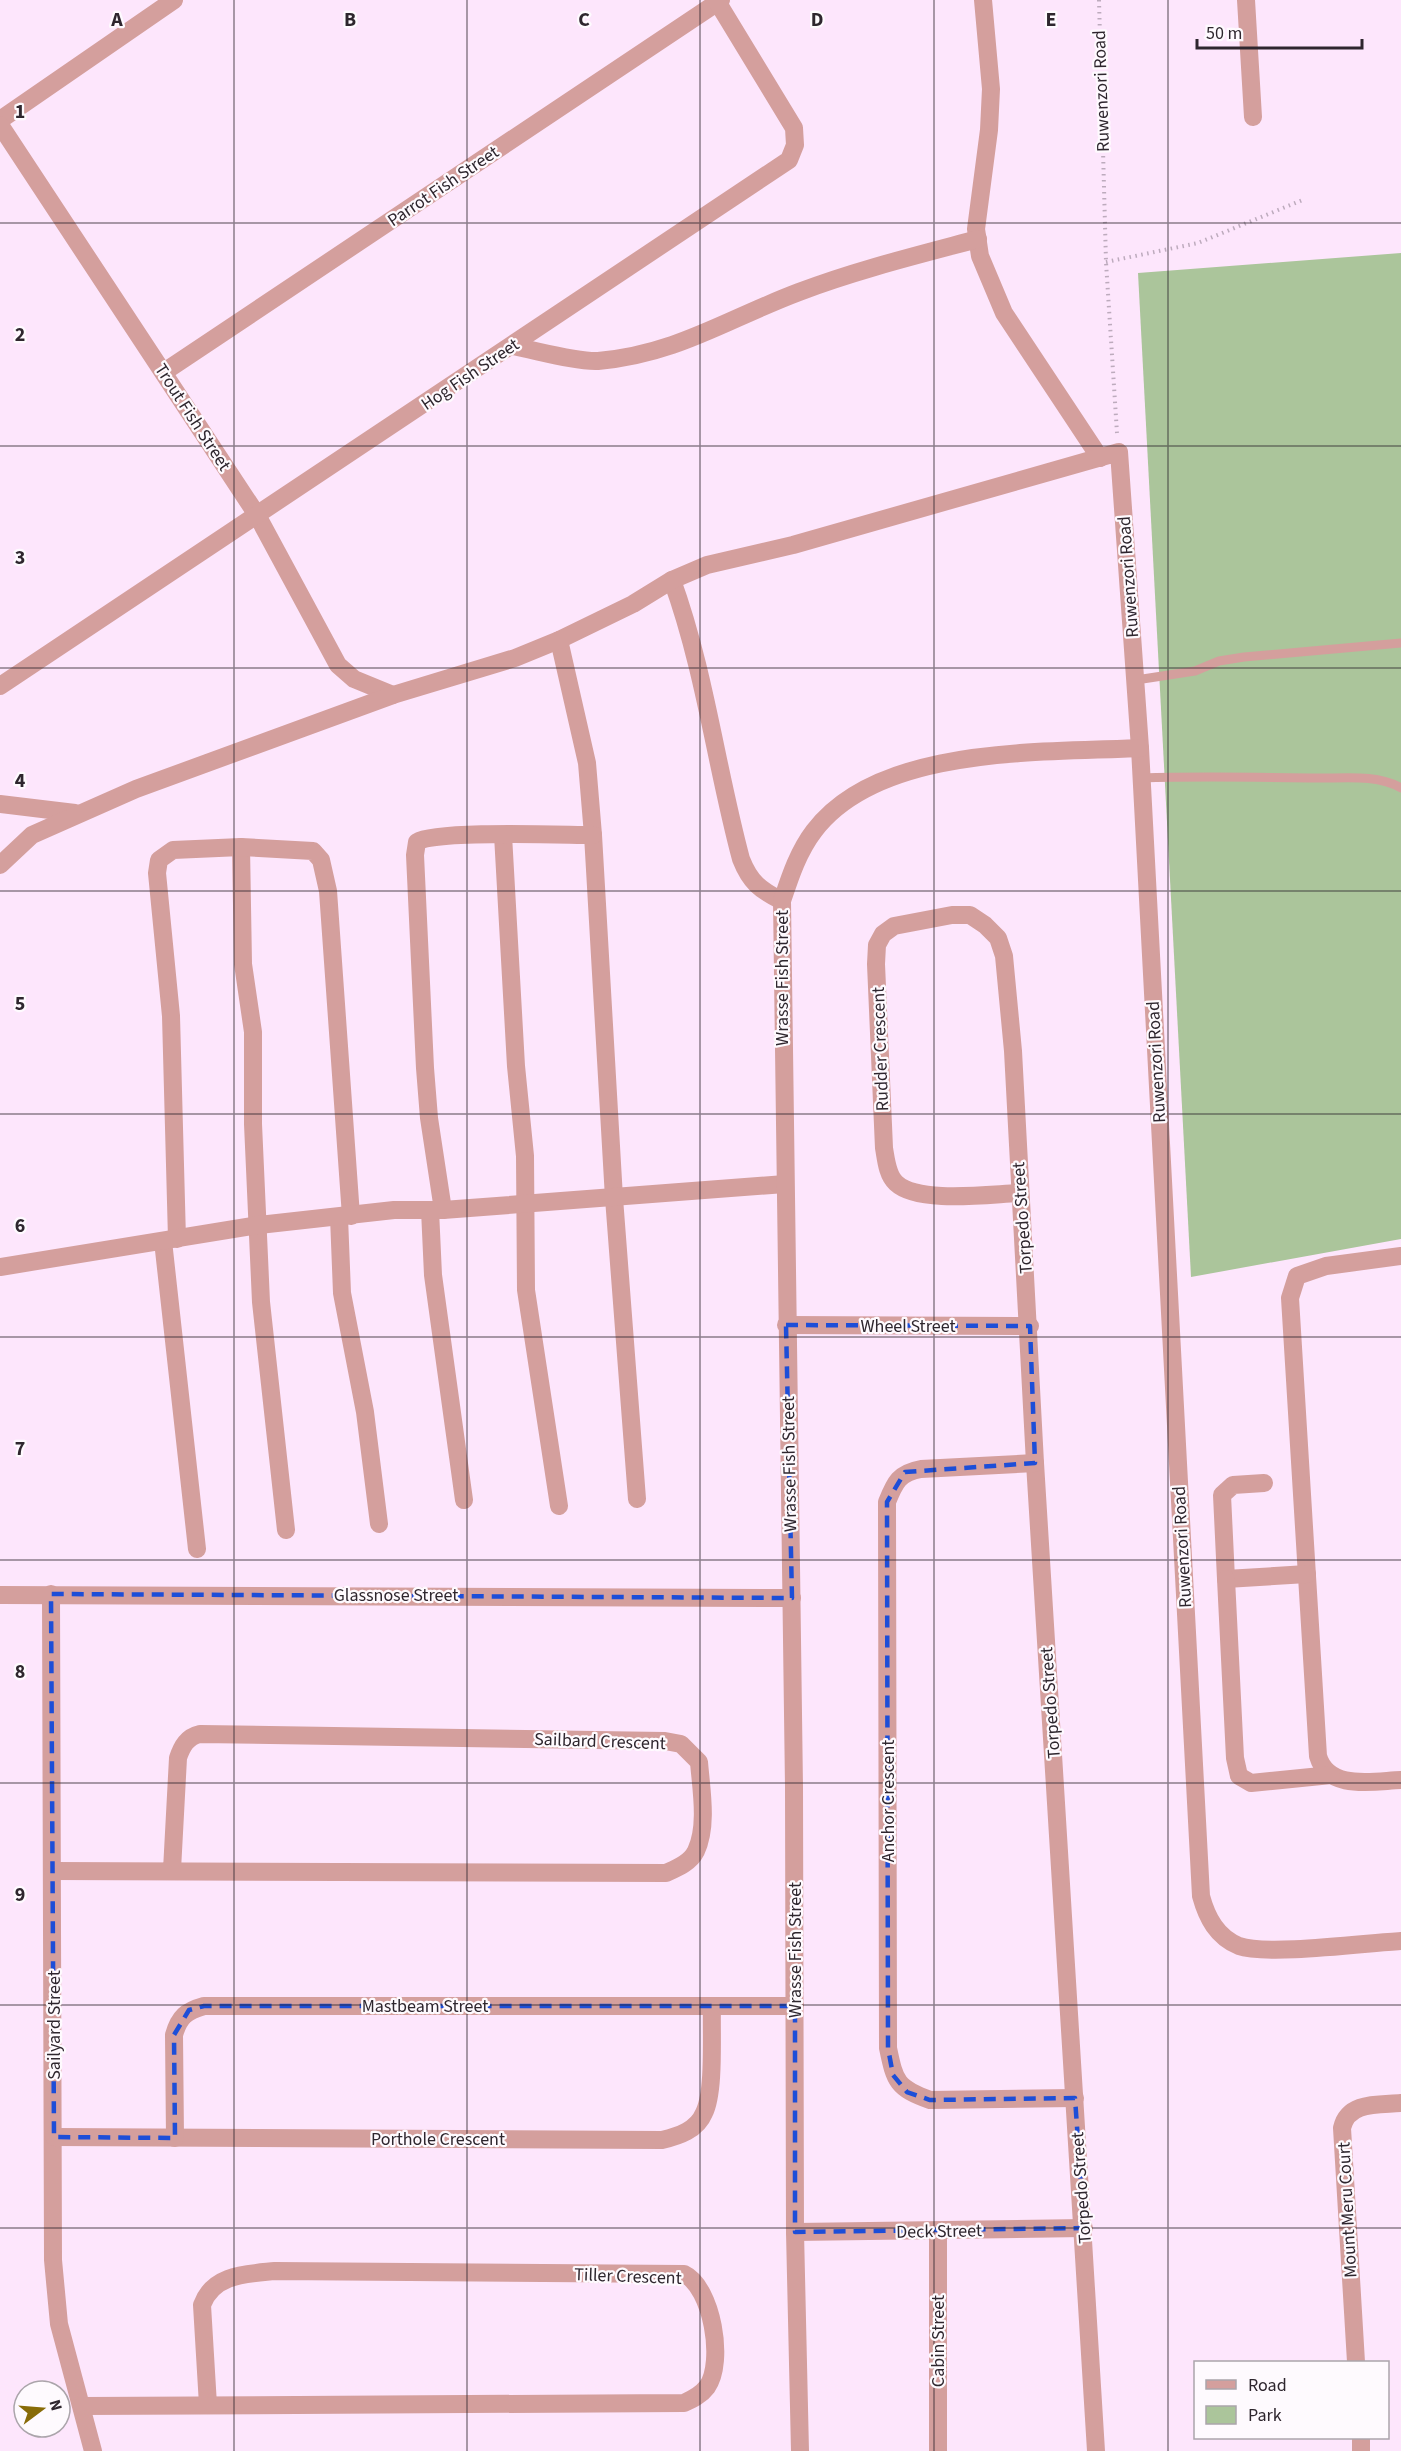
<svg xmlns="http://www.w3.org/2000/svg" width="1401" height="2451" viewBox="0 0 1401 2451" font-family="'Source Sans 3',sans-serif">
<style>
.green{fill:#abc59b}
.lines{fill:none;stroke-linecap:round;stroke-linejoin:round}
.path{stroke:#bdabbd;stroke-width:4;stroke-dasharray:1.5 4.5;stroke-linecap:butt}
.lane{stroke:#d49f9d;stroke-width:9}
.street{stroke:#d49f9d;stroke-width:18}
.marked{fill:none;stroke:#1d4ed8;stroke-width:4.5;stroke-dasharray:12 8;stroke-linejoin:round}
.grid{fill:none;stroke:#2e262e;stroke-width:1.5;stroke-opacity:0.55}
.labels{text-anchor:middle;stroke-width:4.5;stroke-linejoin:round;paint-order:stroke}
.street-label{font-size:18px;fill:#2e262e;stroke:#fefafe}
.grid-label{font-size:20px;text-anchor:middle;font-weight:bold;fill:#2e262e;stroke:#fefafe;stroke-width:4.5;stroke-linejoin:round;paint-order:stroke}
</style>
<rect width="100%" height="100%" fill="#fde6fc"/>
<path class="green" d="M1401,253V1239L1191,1277L1138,273Z"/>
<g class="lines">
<g class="path">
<path d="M1099,0L1106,262L1117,433"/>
<path d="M1106,262L1198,243L1305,199"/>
</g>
<g class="lane">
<path d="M1136,680L1195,671L1219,661L1244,657L1401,643"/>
<path d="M1141,778C1198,776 1254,777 1311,778C1339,779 1376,773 1401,788"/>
</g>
<g class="street">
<path d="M983,0L991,89L989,130L976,229L980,256L1004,313L1100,458"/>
<path d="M1246,0L1253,117"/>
<path d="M0,120L174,0"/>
<path d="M0,125L257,515L338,665L354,679L393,695"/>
<path d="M512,346C535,350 576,362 598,361C677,354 727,319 799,292C857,270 918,255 978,239"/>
<path d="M164,372L721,0"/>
<path d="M672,580C705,671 716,766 741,859C750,882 760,890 782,901"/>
<path d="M559,640L587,763L593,835L614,1198L637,1499"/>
<path d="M0,686L789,160L795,145L794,128L718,3"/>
<path d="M0,804L75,813"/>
<path d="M503,835L516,1066L525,1156L526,1290L559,1506"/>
<path d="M241,847L243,964L253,1032V1124L261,1302L286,1530"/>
<path d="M0,865L32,835L136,789L393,695L515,658L559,640L633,604L672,580L707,565L793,545L1119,452L1140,748L1201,1896C1207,1918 1217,1937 1239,1946C1267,1956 1366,1943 1401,1941"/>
<path d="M1020,1193C990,1194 918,1204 896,1183C887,1175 886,1159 884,1148L876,964L877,945L883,934L894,926L952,915H970L985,925L998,938L1004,956L1013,1051L1035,1463L1096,2451"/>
<path d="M430,1210L433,1275L464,1500"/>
<path d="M443,1210L429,1118L425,1068L415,855L417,842C436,830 563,835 593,835"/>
<path d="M339,1217L342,1293L365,1412L379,1524"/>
<path d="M177,1239L171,1016L157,873L159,860L173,850L241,847L313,851L321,860L328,891L351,1216"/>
<path d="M163,1241L197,1549"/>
<path d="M1401,1256L1326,1266L1297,1276L1290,1298L1318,1756C1328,1791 1373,1781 1401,1780"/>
<path d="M0,1267L259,1225L394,1210H443L785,1184"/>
<path d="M786,1325L1030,1326"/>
<path d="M1035,1463L921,1469C899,1473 895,1482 887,1502L888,2048C895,2082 897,2088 930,2100L1075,2098"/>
<path d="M1264,1483L1233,1485L1222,1495L1226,1579L1307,1574"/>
<path d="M1226,1579L1235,1758L1239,1776L1251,1783L1331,1775"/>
<path d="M51,1594L53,2260L59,2324L93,2451"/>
<path d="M0,1595L792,1598"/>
<path d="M53,1871L666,1873C677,1868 690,1863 696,1851C708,1826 701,1788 699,1762L681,1744L665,1741L200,1734C187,1737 182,1746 178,1758L172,1870"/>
<path d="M54,2137L662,2140C679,2136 697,2130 704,2113C715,2091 711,2033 712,2006"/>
<path d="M175,2138L174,2035C179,2017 186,2011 204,2006H795"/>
<path d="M795,2232L1084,2228"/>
<path d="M1356,2362L1342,2128C1348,2101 1379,2105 1401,2103"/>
<path d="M82,2406L684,2403C693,2399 701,2395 707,2387C725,2362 712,2287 684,2274L275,2271C246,2274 213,2274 202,2305L208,2405"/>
<path d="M1361,2438V2451"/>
<path d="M800,2451L795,2232L794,1787L782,901C790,877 798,852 814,831C879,745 1042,753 1140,748"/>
<path d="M938,2451V2232"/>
</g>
</g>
<path class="marked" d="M786,1325L1030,1326L1035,1463L905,1472L887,1502L888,2048L893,2075L907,2092L930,2100L1075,2098L1084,2228L795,2232V2006H204L189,2010L174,2035L175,2138L54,2137L51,1594L792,1598Z"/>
<path class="grid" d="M234,0V2451M467,0V2451M700,0V2451M934,0V2451M1168,0V2451M0,223H1401M0,446H1401M0,668H1401M0,891H1401M0,1114H1401M0,1337H1401M0,1560H1401M0,1783H1401M0,2005H1401M0,2228H1401"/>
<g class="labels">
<g class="street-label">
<text transform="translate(1101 91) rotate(-92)" y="6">Ruwenzori Road</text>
<text transform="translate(443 186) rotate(-34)" y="6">Parrot Fish Street</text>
<text transform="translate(470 374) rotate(-34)" y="6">Hog Fish Street</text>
<text transform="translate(193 417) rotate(57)" y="6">Trout Fish Street</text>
<text transform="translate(1128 577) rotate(-94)" y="6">Ruwenzori Road</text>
<text transform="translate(782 978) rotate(-90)" y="6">Wrasse Fish Street</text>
<text transform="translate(880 1049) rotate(-92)" y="6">Rudder Crescent</text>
<text transform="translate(1156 1062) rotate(-93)" y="6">Ruwenzori Road</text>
<text transform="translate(1022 1218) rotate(-94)" y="6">Torpedo Street</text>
<text x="908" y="1332">Wheel Street</text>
<text transform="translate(789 1464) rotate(-91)" y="6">Wrasse Fish Street</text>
<text transform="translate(1182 1547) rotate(-93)" y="6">Ruwenzori Road</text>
<text x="396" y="1601">Glassnose Street</text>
<text transform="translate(1050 1703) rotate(-94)" y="6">Torpedo Street</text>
<text transform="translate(600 1741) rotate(2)" y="6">Sailbard Crescent</text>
<text transform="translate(888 1801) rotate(-90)" y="6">Anchor Crescent</text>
<text transform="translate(795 1950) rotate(-90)" y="6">Wrasse Fish Street</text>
<text x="425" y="2012">Mastbeam Street</text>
<text transform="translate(54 2025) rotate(-90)" y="6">Sailyard Street</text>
<text x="438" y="2145">Porthole Crescent</text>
<text transform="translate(1081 2188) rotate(-94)" y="6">Torpedo Street</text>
<text transform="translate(1347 2210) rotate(-93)" y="6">Mount Meru Court</text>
<text transform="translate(939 2231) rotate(-1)" y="6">Deck Street</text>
<text transform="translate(628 2276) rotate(2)" y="6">Tiller Crescent</text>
<text transform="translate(938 2341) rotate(-90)" y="6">Cabin Street</text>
</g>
</g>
<g class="grid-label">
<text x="117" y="26">A</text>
<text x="350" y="26">B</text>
<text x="584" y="26">C</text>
<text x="817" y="26">D</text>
<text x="1051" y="26">E</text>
<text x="20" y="118">1</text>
<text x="20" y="341">2</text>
<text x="20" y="564">3</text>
<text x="20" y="787">4</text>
<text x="20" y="1010">5</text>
<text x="20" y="1232">6</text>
<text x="20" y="1455">7</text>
<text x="20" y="1678">8</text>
<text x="20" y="1901">9</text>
</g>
<rect x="1194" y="2361" width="195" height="78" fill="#fefafe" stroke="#aba5ab" stroke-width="1.5"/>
<rect x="1206" y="2380" width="30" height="9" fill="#d49f9d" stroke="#aba5ab" stroke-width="1.5"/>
<text x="1248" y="2391" font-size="18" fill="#2e262e">Road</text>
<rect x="1206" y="2406" width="30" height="18" fill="#abc59b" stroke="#aba5ab" stroke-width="1.5"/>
<text x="1248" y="2421" font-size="18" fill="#2e262e">Park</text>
<g transform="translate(42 2409) rotate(74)"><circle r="28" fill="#fefafe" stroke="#aba5ab" stroke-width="1.5"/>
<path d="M0-4.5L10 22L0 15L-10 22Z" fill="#886b08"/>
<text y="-9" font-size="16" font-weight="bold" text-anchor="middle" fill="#2e262e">N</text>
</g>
<path d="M1197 39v9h165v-9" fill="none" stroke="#2e262e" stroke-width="3"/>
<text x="1206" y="39" font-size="18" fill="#2e262e" stroke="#fefafe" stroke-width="4.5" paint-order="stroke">50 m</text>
</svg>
